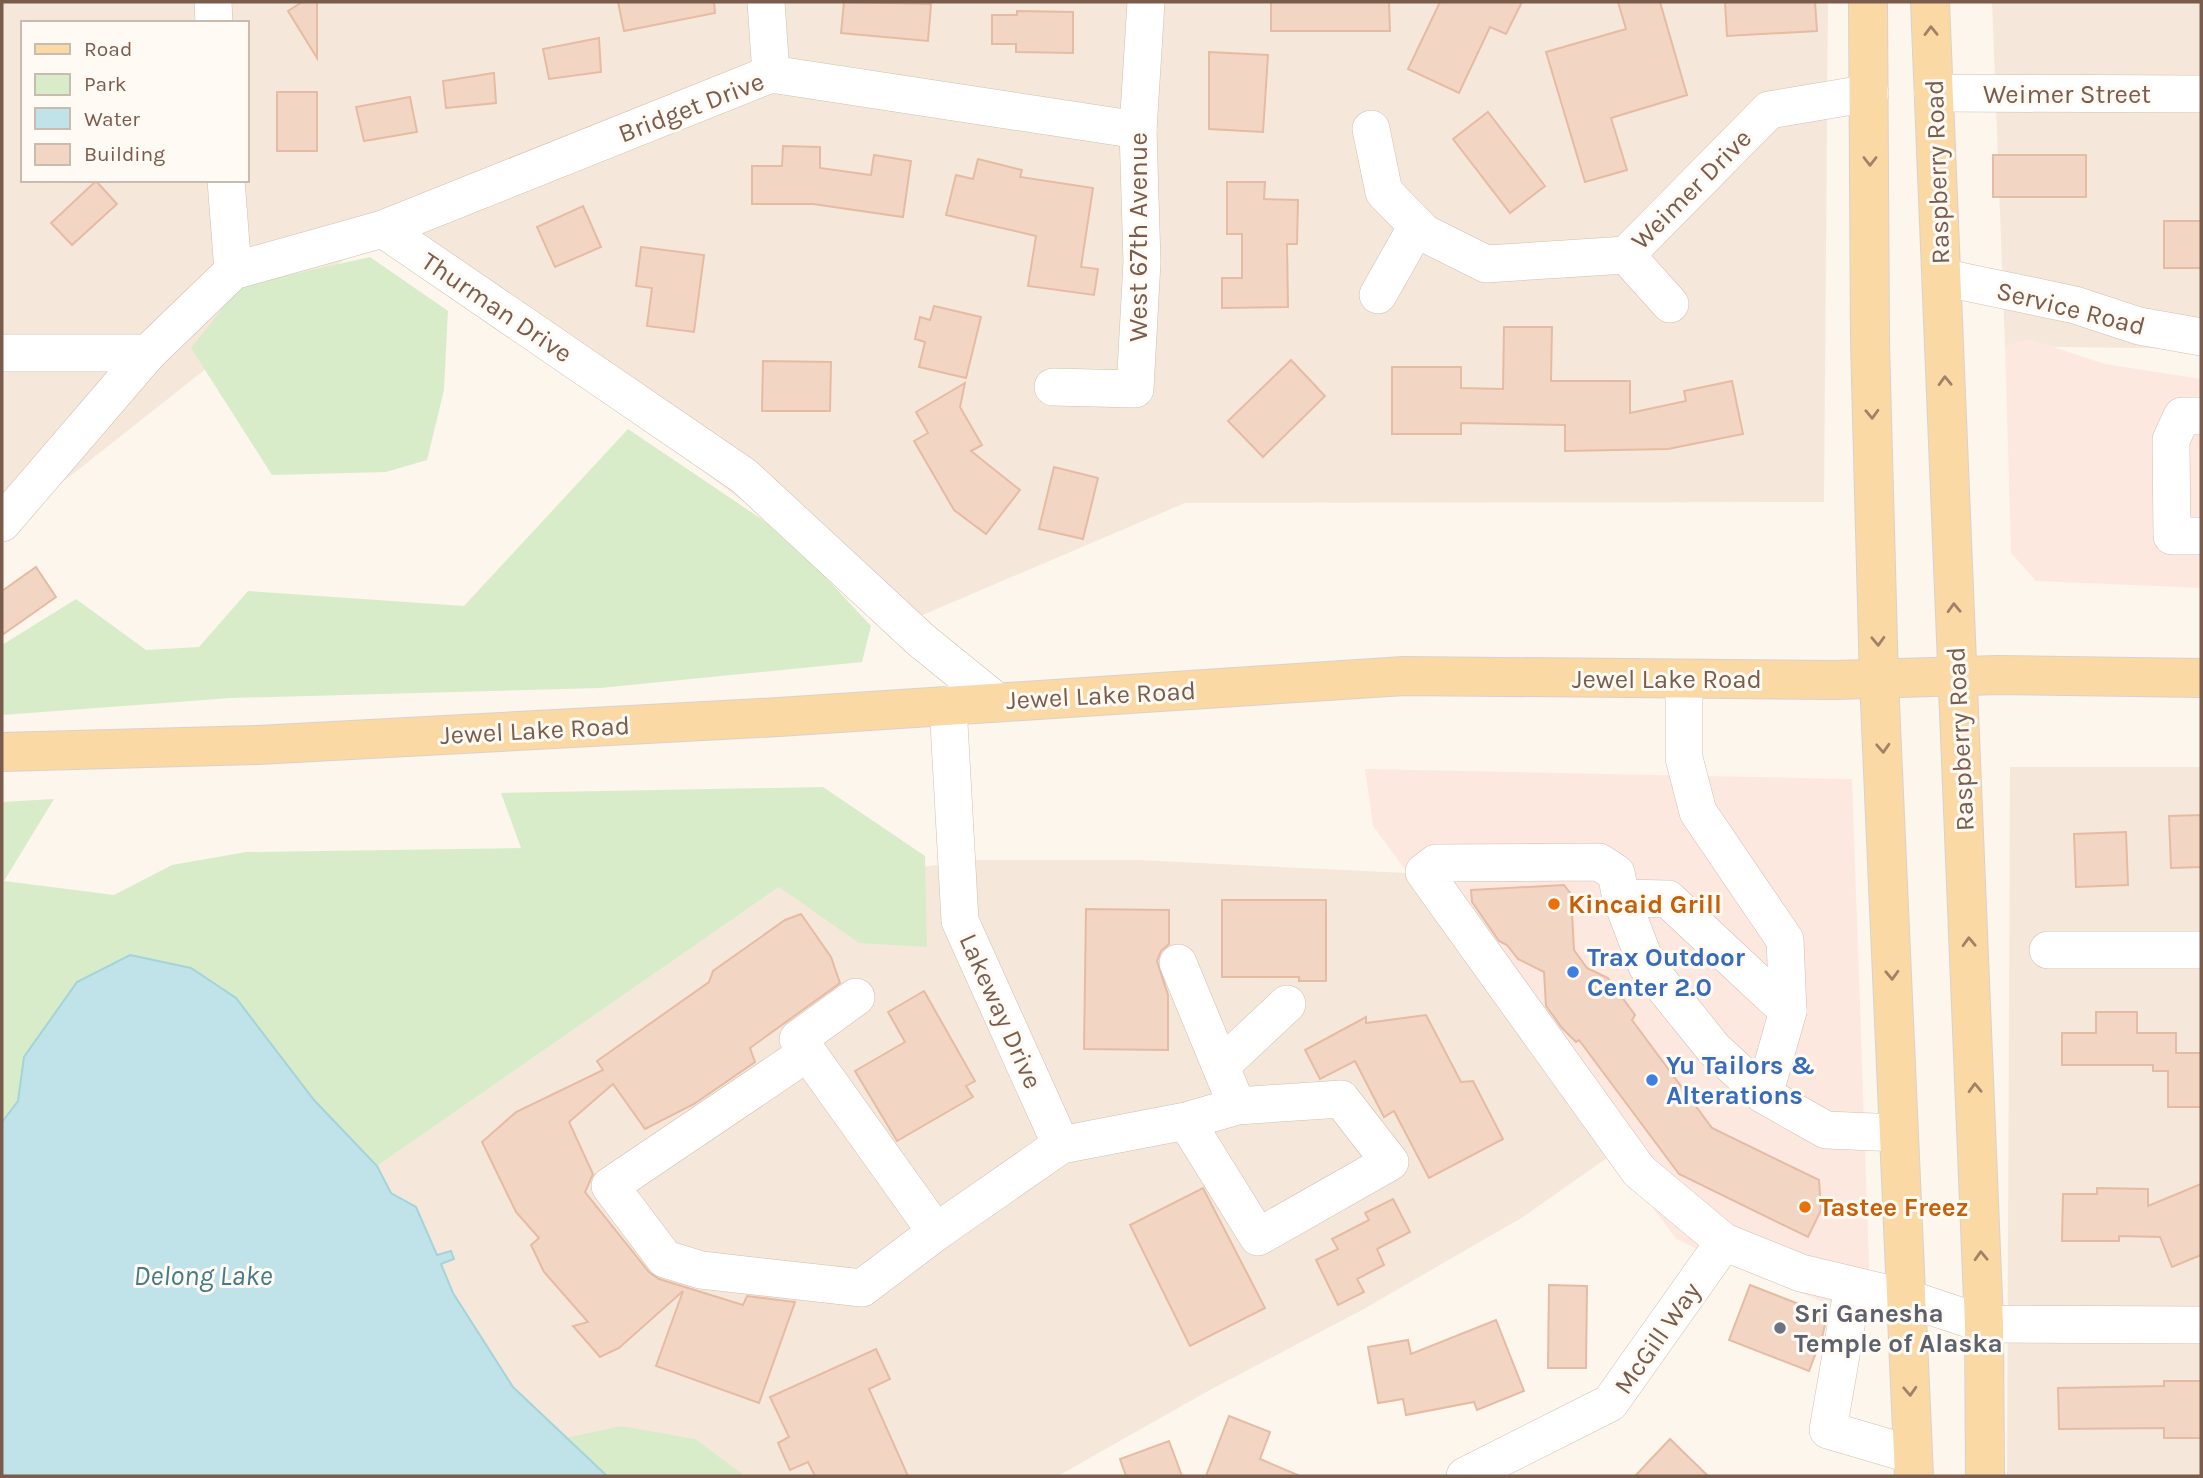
<svg xmlns="http://www.w3.org/2000/svg" width="2203" height="1478" viewBox="0 0 2203 1478" font-family="Karla,sans-serif">
<style>
.residential{fill:#f5e8da;fill-rule:evenodd}
.commercial{fill:#fde8e0}
.green{fill:#d8ecc9}
.water{fill:#bfe3e8;stroke:#a5d3da;stroke-width:2}
.building{fill:#f3d5c3;stroke:#e6bba3;stroke-width:2}
.lines{fill:none;stroke-linecap:round;stroke-linejoin:round}
.minor-casing{stroke:#d1beb0;stroke-width:38}
.major-casing{stroke:#dad1cd;stroke-width:40}
.minor{stroke:#fff;stroke-width:37}
.major{stroke:#fbd9a5;stroke-width:38}
.oneway{stroke:#a18267}
.food-dot{fill:#e8710a;stroke:#fffaf3;stroke-width:2.5}
.shop-dot{fill:#3f7fe0;stroke:#fffaf3;stroke-width:2.5}
.worship-dot{fill:#6b7280;stroke:#fffaf3;stroke-width:2.5}
.labels{text-anchor:middle;stroke-width:6;stroke-linejoin:round;paint-order:stroke}
.street-label{font-size:26px;fill:#7a5c4d;stroke:#fffaf3}
.food-label{font-size:26px;font-weight:bold;fill:#c56008;stroke:#fffaf3;text-anchor:start}
.shop-label{font-size:26px;font-weight:bold;fill:#366cbe;stroke:#fffaf3;text-anchor:start}
.worship-label{font-size:26px;font-weight:bold;fill:#5b616d;stroke:#fffaf3;text-anchor:start}
.water-label{font-size:28px;font-style:italic;fill:#437c86;stroke:#fffaf3}
</style>
<rect width="100%" height="100%" fill="#fdf6ec"/>
<g class="residential">
<path d="M2,2H1828L1824,502L1185,503L904,623L383,229L2,530ZM23,23H247V180H23Z"/>
<path d="M1992,2H2201V349L2005,346Z"/>
<path d="M2010,767H2201V1476H2007Z"/>
<path d="M972,860H1138L1407,873L1614,1153L1523,1217L1362,1310L1208,1391L1058,1476H607L513,1387L453,1292L416,1207L391,1193L377,1166L779,887Z"/>
</g>
<g class="commercial">
<path d="M2029,339L2105,364L2201,379V588L2036,581L2011,553L2005,346Z"/>
<path d="M1365,769L1852,779L1871,1320L1749,1273L1676,1239L1373,826Z"/>
</g>
<g class="green">
<path d="M370,257L448,311L444,390L427,460L386,472L272,475L191,348L240,286Z"/>
<path d="M628,429L788,537L871,626L862,662L600,688L231,698L2,715V645L76,599L146,650L199,647L248,591L464,606Z"/>
<path d="M823,787L925,856L927,947L859,943L779,887L377,1166L314,1100L130,955L77,982L24,1057L18,1101L2,1122V802L54,799L4,881L114,895L172,865L246,852L521,848L501,793Z"/>
<path d="M621,1426L695,1439L745,1476H607L566,1438Z"/>
</g>
<path class="water" d="M130,955L191,968L236,998L314,1100L377,1166L391,1193L416,1207L437,1255L451,1251L454,1259L441,1264L453,1293L513,1387L607,1476H2V1122L18,1101L24,1057L77,982Z"/>
<g class="building">
<path d="M302,2H317V58L288,11Z"/>
<path d="M618,2H714L715,13L624,31Z"/>
<path d="M844,2L931,4L928,41L841,33Z"/>
<path d="M1271,2H1389L1390,31H1271Z"/>
<path d="M1440,2H1522L1506,34L1490,27L1459,93L1408,69Z"/>
<path d="M1618,2H1660L1687,95L1611,118L1627,170L1585,182L1546,52L1626,29Z"/>
<path d="M1725,2H1815L1817,31L1727,36Z"/>
<path d="M1017,11L1073,12V53L1016,52V44H992V15H1017Z"/>
<path d="M599,38L601,72L549,79L543,49Z"/>
<path d="M1209,52L1268,55L1263,132L1209,129Z"/>
<path d="M494,73L496,103L446,108L443,81Z"/>
<rect x="277" y="92" width="40" height="59"/>
<path d="M410,97L417,132L364,141L356,107Z"/>
<path d="M1488,112L1545,186L1510,213L1453,139Z"/>
<path d="M783,146L820,147V168L871,175L874,155L911,161L903,217L813,204H752V166H782Z"/>
<rect x="1993" y="155" width="93" height="42"/>
<path d="M978,159L1022,170L1020,177L1093,188L1081,267L1098,269L1094,295L1028,286L1036,236L946,215L956,175L973,179Z"/>
<path d="M96,181L117,204L72,245L51,223Z"/>
<path d="M1227,182H1265L1264,199L1298,200L1297,244H1287L1288,307L1222,308V278H1242V234H1227Z"/>
<path d="M583,206L601,247L555,267L537,227Z"/>
<rect x="2164" y="221" width="37" height="47"/>
<path d="M641,247L704,255L694,332L647,326L652,288L636,286Z"/>
<path d="M934,306L981,317L966,378L919,367L925,342L915,339L920,317L930,320Z"/>
<path d="M1504,327H1552L1551,381H1630V413L1686,401L1684,391L1732,381L1743,434L1668,449L1565,451V425L1461,423V434H1392V367H1461V388L1503,389Z"/>
<path d="M1291,360L1325,396L1263,457L1228,421Z"/>
<path d="M763,361L831,362L830,411H762Z"/>
<path d="M965,383L960,407L982,445L971,451L1020,490L986,534L954,510L914,441L928,433L916,412Z"/>
<path d="M1054,467L1098,478L1083,539L1039,529Z"/>
<path d="M36,567L56,597L2,635V591Z"/>
<path d="M2201,815V867L2171,868L2169,816Z"/>
<path d="M2126,832L2128,885L2076,887L2074,834Z"/>
<path d="M1564,885L1571,894L1574,950L1587,968L1608,978L1635,1015L1632,1020L1712,1128L1819,1180L1821,1210L1808,1237L1679,1174L1579,1040L1576,1042L1562,1028L1546,1006L1544,972L1518,959L1507,945L1499,941L1472,902L1471,890Z"/>
<path d="M1222,900H1326V981H1299V977H1222Z"/>
<path d="M1086,909L1169,910V944L1161,951L1157,961L1168,995V1050L1084,1049Z"/>
<path d="M801,914L831,957L840,983L750,1048L755,1062L694,1104L645,1129L613,1084L569,1122L593,1174L585,1192L649,1272L659,1279L743,1305L747,1296L795,1302L759,1403L656,1366L683,1291L619,1348L600,1357L573,1326L588,1322L544,1272L531,1245L539,1238L516,1212L482,1142L516,1112L603,1070L597,1061L709,982L713,971L785,920Z"/>
<path d="M924,991L975,1081L966,1086L973,1097L897,1141L855,1071L905,1042L888,1012Z"/>
<path d="M2096,1012H2137V1033H2176V1053H2201V1107H2168V1071H2153V1065H2062V1033H2096Z"/>
<path d="M1426,1015L1461,1082L1473,1081L1503,1139L1429,1178L1394,1111L1384,1117L1355,1061L1320,1079L1305,1050L1366,1017V1023Z"/>
<path d="M2201,1184V1255L2172,1267L2160,1237L2119,1236V1241H2062L2063,1194H2097V1188L2148,1189V1206Z"/>
<path d="M1203,1188L1265,1308L1190,1346L1130,1225Z"/>
<path d="M1393,1199L1410,1232L1377,1249L1384,1265L1357,1279L1364,1292L1338,1305L1316,1260L1338,1249L1332,1239L1369,1220L1365,1213Z"/>
<path d="M1549,1285L1587,1286L1586,1368H1548Z"/>
<path d="M1750,1285L1827,1315L1823,1334L1809,1371L1729,1340Z"/>
<path d="M1496,1320L1524,1391L1477,1410L1474,1402L1406,1415L1403,1399L1378,1403L1368,1347L1408,1340L1411,1354Z"/>
<path d="M876,1349L890,1379L869,1389L908,1476H815L808,1462L790,1470L778,1443L789,1437L770,1397Z"/>
<path d="M2164,1381H2201V1438H2164V1428L2059,1429L2058,1388L2164,1386Z"/>
<path d="M1229,1416L1270,1432L1260,1459L1300,1476H1206Z"/>
<path d="M1670,1439L1708,1476H1635Z"/>
<path d="M1169,1441L1182,1476H1126L1120,1459Z"/>
</g>
<g class="lines">
<defs>
<g id="minor">
<path d="M213,2L214,23"/>
<path d="M766,2L771,74"/>
<path d="M1933,93L2201,94"/>
<path d="M1371,129L1384,192L1424,233L1486,264L1626,255L1769,110L1870,93"/>
<path d="M226,180L233,271"/>
<path d="M383,229L744,476L921,640L996,701"/>
<path d="M1626,255L1670,304"/>
<path d="M1941,277L2075,305L2139,326L2201,337"/>
<path d="M1378,295L1417,226"/>
<path d="M2,353H148"/>
<path d="M1053,387L1135,389L1142,262L1138,130L1146,2"/>
<path d="M2201,416H2182L2171,440L2172,536H2201"/>
<path d="M2,523L148,353L233,271L383,229L771,74L1138,130"/>
<path d="M1684,679V758L1698,812L1785,940L1788,1011L1764,1095L1714,1049L1647,966L1621,898L1616,873L1599,862L1436,863L1424,872L1639,1171L1724,1242L1801,1273L1906,1298L1984,1324L2201,1325"/>
<path d="M948,705L960,921L1061,1145"/>
<path d="M1621,898L1668,899L1788,1011"/>
<path d="M2048,950H2201"/>
<path d="M1178,963L1237,1106"/>
<path d="M807,1053L610,1186L665,1259L701,1270L862,1288L936,1232L798,1039L856,997"/>
<path d="M1222,1065L1287,1004"/>
<path d="M1764,1095L1826,1130L1899,1133"/>
<path d="M936,1232L1061,1145L1186,1121L1237,1106L1341,1099L1390,1162L1258,1237L1186,1121"/>
<path d="M1853,1286L1828,1430L1913,1455"/>
<path d="M1465,1476L1610,1403L1724,1242"/>
</g>
<g id="major">
<path d="M1868,2L1870,342L1879,680L1914,1476"/>
<path d="M1930,2L1984,1324L1985,1476"/>
<path d="M2,752L258,745L779,717L1404,676L1835,680L1998,675L2201,678"/>
</g>
</defs>
<use href="#minor" class="minor-casing"/>
<use href="#major" class="major-casing"/>
<use href="#minor" class="minor"/>
<use href="#major" class="major"/>
</g>
<defs><path id="oneway-chevron" d="M-2-3.5L2.5 0L-2 3.5" fill="none" stroke-width="1.6" stroke-linecap="round" stroke-linejoin="round" transform="scale(1.75)"/></defs>
<g class="oneway">
<use href="#oneway-chevron" transform="translate(1931 31) rotate(-91)"/>
<use href="#oneway-chevron" transform="translate(1870 161) rotate(90)"/>
<use href="#oneway-chevron" transform="translate(1945 381) rotate(-92)"/>
<use href="#oneway-chevron" transform="translate(1872 414) rotate(88)"/>
<use href="#oneway-chevron" transform="translate(1954 608) rotate(-92)"/>
<use href="#oneway-chevron" transform="translate(1878 641) rotate(88)"/>
<use href="#oneway-chevron" transform="translate(1883 748) rotate(87)"/>
<use href="#oneway-chevron" transform="translate(1969 942) rotate(-92)"/>
<use href="#oneway-chevron" transform="translate(1892 975) rotate(88)"/>
<use href="#oneway-chevron" transform="translate(1975 1088) rotate(-92)"/>
<use href="#oneway-chevron" transform="translate(1981 1256) rotate(-92)"/>
<use href="#oneway-chevron" transform="translate(1910 1391) rotate(87)"/>
</g>
<g class="food-dot">
<circle cx="1554" cy="904" r="7"/>
<circle cx="1805" cy="1207" r="7"/>
</g>
<g class="shop-dot">
<circle cx="1573" cy="972" r="7"/>
<circle cx="1652" cy="1080" r="7"/>
</g>
<circle class="worship-dot" cx="1780" cy="1328" r="7"/>
<g class="labels">
<g class="street-label">
<text x="2067" y="103">Weimer Street</text>
<text transform="translate(691 107) rotate(-21)" y="9">Bridget Drive</text>
<text transform="translate(1937 172) rotate(-92)" y="9">Raspberry Road</text>
<text transform="translate(1691 189) rotate(-45)" y="9">Weimer Drive</text>
<text transform="translate(1138 237) rotate(-90)" y="9">West 67th Avenue</text>
<text transform="translate(497 307) rotate(34)" y="9">Thurman Drive</text>
<text transform="translate(2071 308) rotate(14)" y="9">Service Road</text>
<text x="1667" y="688">Jewel Lake Road</text>
<text transform="translate(1101 695) rotate(-3)" y="9">Jewel Lake Road</text>
<text transform="translate(535 730) rotate(-3)" y="9">Jewel Lake Road</text>
<text transform="translate(1960 739) rotate(-93)" y="9">Raspberry Road</text>
<text transform="translate(1001 1011) rotate(66)" y="9">Lakeway Drive</text>
<text transform="translate(1657 1338) rotate(-55)" y="9">McGill Way</text>
</g>
<g class="food-label">
<text x="1568" y="913">Kincaid Grill</text>
<text x="1819" y="1216">Tastee Freez</text>
</g>
<g class="shop-label">
<text x="1587" y="966">Trax Outdoor<tspan x="1587" dy="30">Center 2.0</tspan></text>
<text x="1666" y="1074">Yu Tailors &amp;<tspan x="1666" dy="30">Alterations</tspan></text>
</g>
<g class="worship-label">
<text x="1794" y="1322">Sri Ganesha<tspan x="1794" dy="30">Temple of Alaska</tspan></text>
</g>
<g class="water-label">
<text x="203" y="1285">Delong Lake</text>
</g>
</g>
<rect width="2203" height="1478" fill="none" stroke="#7a5c4d" stroke-width="7"/>
<rect x="21" y="21" width="228" height="161" fill="#fffaf3" stroke="#cabbb1" stroke-width="2"/>
<rect x="35" y="44" width="35" height="10" fill="#fbd9a5" stroke="#cabbb1" stroke-width="2"/>
<text x="84" y="56" font-size="21" fill="#7a5c4d">Road</text>
<rect x="35" y="74" width="35" height="21" fill="#d8ecc9" stroke="#cabbb1" stroke-width="2"/>
<text x="84" y="91" font-size="21" fill="#7a5c4d">Park</text>
<rect x="35" y="108" width="35" height="21" fill="#bfe3e8" stroke="#cabbb1" stroke-width="2"/>
<text x="84" y="126" font-size="21" fill="#7a5c4d">Water</text>
<rect x="35" y="144" width="35" height="21" fill="#f3d5c3" stroke="#cabbb1" stroke-width="2"/>
<text x="84" y="161" font-size="21" fill="#7a5c4d">Building</text>
</svg>
